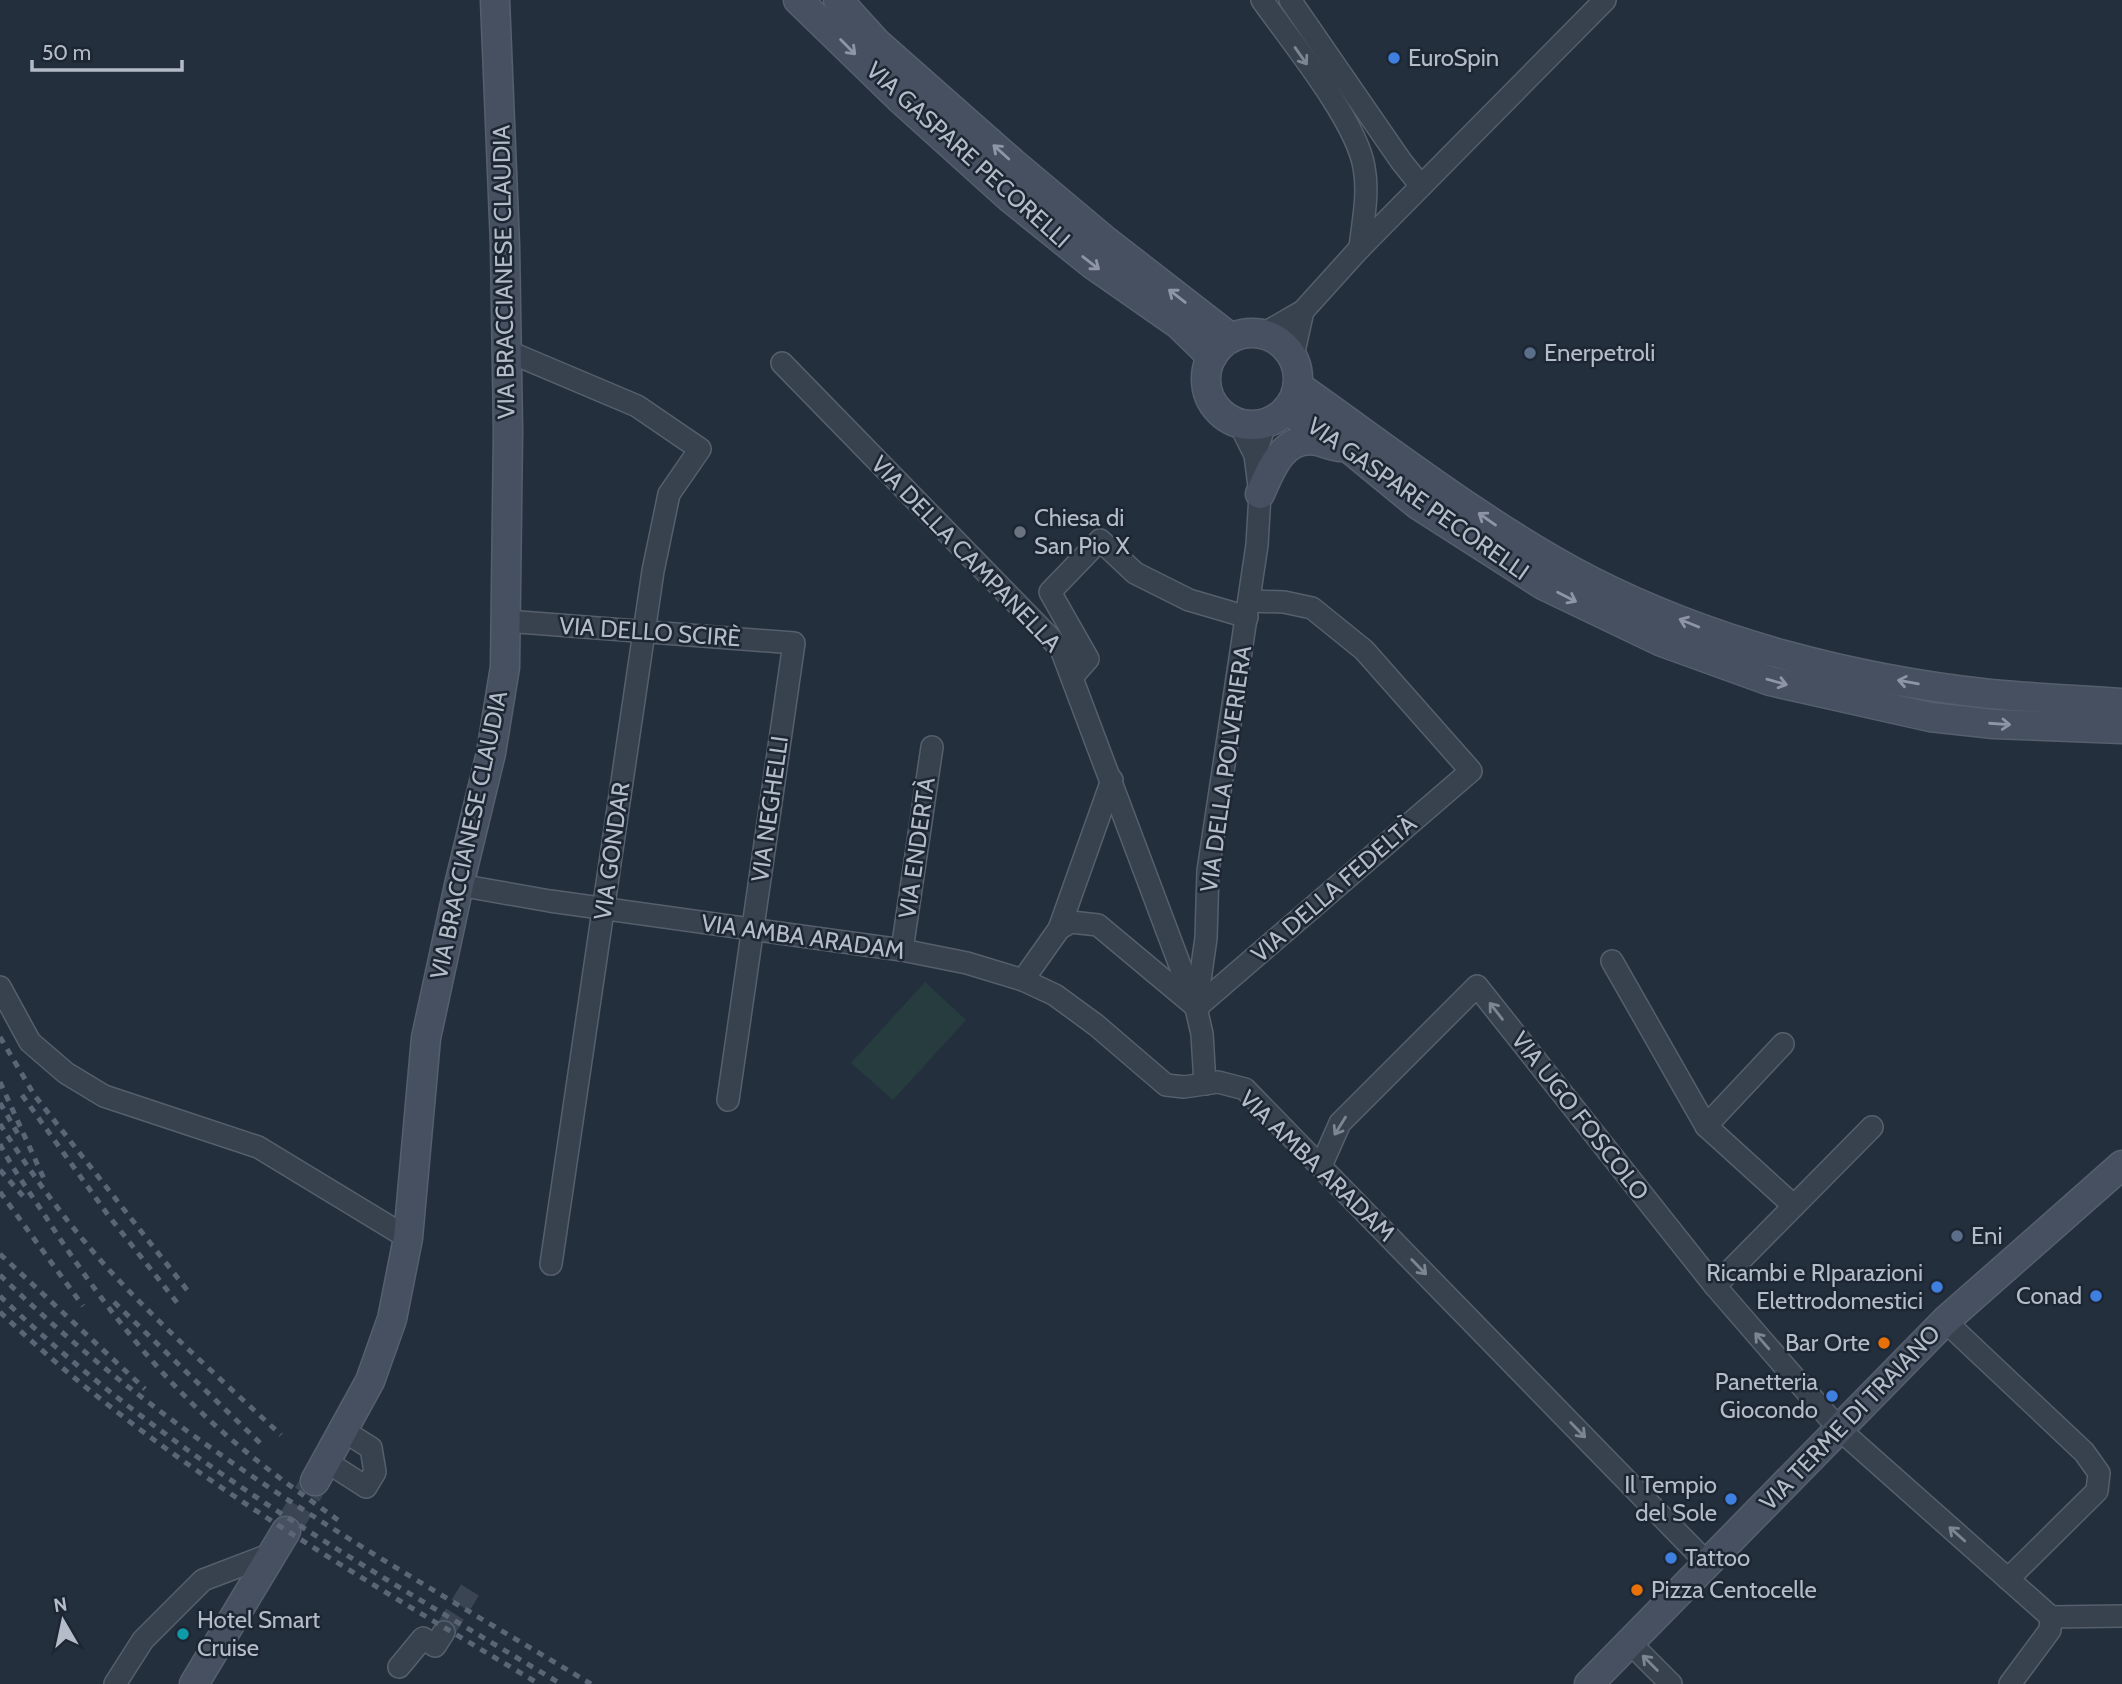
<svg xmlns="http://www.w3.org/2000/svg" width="2122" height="1684" viewBox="0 0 2122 1684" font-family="Cabin,sans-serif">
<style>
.green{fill:#263c3f}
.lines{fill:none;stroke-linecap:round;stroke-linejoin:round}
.street-tunnel{stroke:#3a4453;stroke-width:21;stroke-dasharray:21 10;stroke-linecap:butt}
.secondary-tunnel{stroke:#3a4453;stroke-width:28;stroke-dasharray:28 14;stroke-linecap:butt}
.street-casing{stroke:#565f6c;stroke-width:24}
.secondary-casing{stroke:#565f6c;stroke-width:31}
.street{stroke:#38414e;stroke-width:21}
.secondary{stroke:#465061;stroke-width:28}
.rail{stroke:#5a6575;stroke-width:5;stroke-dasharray:7 7;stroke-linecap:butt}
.oneway{stroke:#8e96a5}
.oneway2{stroke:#7c8592}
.shop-dot{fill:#3f7fe0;stroke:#1d2633;stroke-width:2.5}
.service-dot{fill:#5c6f8a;stroke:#1d2633;stroke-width:2.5}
.worship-dot{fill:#6b7280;stroke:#1d2633;stroke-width:2.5}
.food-dot{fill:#e8710a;stroke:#1d2633;stroke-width:2.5}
.culture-dot{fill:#0f9aa8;stroke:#1d2633;stroke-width:2.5}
.labels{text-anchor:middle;stroke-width:5;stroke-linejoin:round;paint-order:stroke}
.poi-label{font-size:24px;fill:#b4bcc9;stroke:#1d2633;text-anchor:start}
.street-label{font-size:24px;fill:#b4bcc9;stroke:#1d2633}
</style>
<rect width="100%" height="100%" fill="#242f3e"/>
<path class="green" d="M925,982L966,1020L893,1100L851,1063Z"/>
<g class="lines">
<path class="street-tunnel" d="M444,1632L470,1590"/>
<path class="secondary-tunnel" d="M286,1531L315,1481"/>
<defs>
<g id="street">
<path d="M1262,0C1291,41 1356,120 1364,167C1369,194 1363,220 1360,248"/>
<path d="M1290,0L1401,161L1421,186"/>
<path d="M1263,334L1303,311L1360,248L1605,0"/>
<path d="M507,351L637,406L700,449L669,494L653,571L551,1264"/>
<path d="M1293,356L1303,311"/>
<path d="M782,363L1061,649L1196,1008"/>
<path d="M1255,455L1266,422"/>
<path d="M506,621L794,643L728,1100"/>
<path d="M1072,677L1088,659L1050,592L1100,540L1135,573L1189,600L1247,617"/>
<path d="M459,885L550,901L902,950L967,963L1023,980L1055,995L1096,1025L1166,1085L1184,1087L1218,1082L1245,1089L1708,1564"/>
<path d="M1059,929L1112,780"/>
<path d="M902,950L932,747"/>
<path d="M1612,961L1706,1126L1794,1206"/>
<path d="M1023,980L1059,929L1071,922L1098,925L1195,1006"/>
<path d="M0,987L30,1042L66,1073L104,1096L258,1147L408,1238"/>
<path d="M1196,1008L1471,771L1364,650L1312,608L1284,602L1249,601"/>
<path d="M1205,1084L1202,1034L1196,1008L1206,938L1208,871L1257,545L1260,494L1255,455L1239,423"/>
<path d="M1706,1126L1783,1044"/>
<path d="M1321,1166L1340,1123L1477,986L1715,1286L1839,1429L2051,1617L2122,1616"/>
<path d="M1715,1286L1872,1127"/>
<path d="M1945,1321L2084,1452L2099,1473L2097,1491L2008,1579"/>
<path d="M327,1462L366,1487L375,1472L371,1448L344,1431"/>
<path d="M1630,1643L1671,1684"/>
<path d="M399,1667L423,1638L435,1646L444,1632"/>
<path d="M115,1684L143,1640L203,1580L274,1553"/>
<path d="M2010,1684L2050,1630L2051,1617"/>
</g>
<g id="secondary">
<path d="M798,0L899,98L1010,198L1092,264L1178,324L1212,357"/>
<path d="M838,0L877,43L1012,162L1106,241L1231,338"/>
<circle cx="1252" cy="379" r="46"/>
<path d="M1298,386C1393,453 1486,526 1589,580C1712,643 1853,679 1990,694C2034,698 2078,700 2122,703"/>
<path d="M1286,410L1351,450L1418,505L1543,585L1662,642L1770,681L1930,717L1994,724L2122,729"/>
<path d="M1260,494C1271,469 1283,435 1317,441C1325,443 1332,446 1340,447"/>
<path d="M315,1481L370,1381L392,1319L408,1238L426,1038L459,885L491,753L505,667L508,431L505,245L495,0"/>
<path d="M194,1684L286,1531"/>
<path d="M1589,1684L1945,1321L2122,1165"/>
</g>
</defs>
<use href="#street" class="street-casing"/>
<use href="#secondary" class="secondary-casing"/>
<use href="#street" class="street"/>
<use href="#secondary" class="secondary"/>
<g class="rail">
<path d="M0,1037L35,1096L191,1295"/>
<path d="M0,1082L45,1181"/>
<path d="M22,1095L108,1215L179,1305"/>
<path d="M0,1103L18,1134"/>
<path d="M0,1124C33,1177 70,1227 112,1273C165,1330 224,1382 281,1435"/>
<path d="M0,1144C14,1172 34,1198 51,1225C105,1308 166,1387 244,1450C274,1475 306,1497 338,1520"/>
<path d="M0,1170L23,1196"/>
<path d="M0,1192L83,1306"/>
<path d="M0,1254L145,1389"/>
<path d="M0,1275C172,1444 386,1561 591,1684"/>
<path d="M0,1296C165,1455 366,1567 561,1684"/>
<path d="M114,1302L260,1443"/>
<path d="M0,1312C159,1463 352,1572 539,1684"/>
</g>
</g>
<defs><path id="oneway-shaft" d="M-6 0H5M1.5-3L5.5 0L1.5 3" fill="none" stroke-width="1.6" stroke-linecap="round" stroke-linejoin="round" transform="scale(1.75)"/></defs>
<g class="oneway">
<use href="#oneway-shaft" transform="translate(848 47) rotate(45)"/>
<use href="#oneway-shaft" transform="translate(1001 152) rotate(-138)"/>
<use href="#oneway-shaft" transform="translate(1091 263) rotate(38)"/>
<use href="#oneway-shaft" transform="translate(1177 296) rotate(-142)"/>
<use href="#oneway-shaft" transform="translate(1487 519) rotate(-145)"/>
<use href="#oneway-shaft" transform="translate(1567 597) rotate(27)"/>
<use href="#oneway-shaft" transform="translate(1689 623) rotate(-158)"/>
<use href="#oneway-shaft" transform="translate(1777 682) rotate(16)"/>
<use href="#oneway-shaft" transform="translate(1908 682) rotate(-170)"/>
<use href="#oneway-shaft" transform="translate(2000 724) rotate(4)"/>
</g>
<g class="oneway2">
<use href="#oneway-shaft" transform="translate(1301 56) rotate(55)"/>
<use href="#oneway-shaft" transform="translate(1496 1011) rotate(-128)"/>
<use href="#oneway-shaft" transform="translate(1340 1126) rotate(122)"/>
<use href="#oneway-shaft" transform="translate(1419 1267) rotate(46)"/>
<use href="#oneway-shaft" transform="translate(1762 1341) rotate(-131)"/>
<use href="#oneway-shaft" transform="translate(1578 1430) rotate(46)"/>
<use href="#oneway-shaft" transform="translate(1957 1534) rotate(-138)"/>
<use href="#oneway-shaft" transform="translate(1650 1663) rotate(-135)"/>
</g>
<g class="shop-dot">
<circle cx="1394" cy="58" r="7"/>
<circle cx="1937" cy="1287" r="7"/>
<circle cx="2096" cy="1296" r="7"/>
<circle cx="1832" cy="1396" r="7"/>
<circle cx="1731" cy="1499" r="7"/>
<circle cx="1671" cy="1558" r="7"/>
</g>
<g class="service-dot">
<circle cx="1530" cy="353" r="7"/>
<circle cx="1957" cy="1236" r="7"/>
</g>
<circle class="worship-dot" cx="1020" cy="532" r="7"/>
<g class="food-dot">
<circle cx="1884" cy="1343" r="7"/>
<circle cx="1637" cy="1590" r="7"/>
</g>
<circle class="culture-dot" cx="183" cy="1634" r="7"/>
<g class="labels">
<g class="poi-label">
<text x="1408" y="66">EuroSpin</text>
<text x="1544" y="361">Enerpetroli</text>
<text x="1034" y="526">Chiesa di<tspan x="1034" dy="28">San Pio X</tspan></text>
<text x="1971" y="1244">Eni</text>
<text x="1923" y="1281" text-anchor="end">Ricambi e RIparazioni<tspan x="1923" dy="28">Elettrodomestici</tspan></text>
<text x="2082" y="1304" text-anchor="end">Conad</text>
<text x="1870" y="1351" text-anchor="end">Bar Orte</text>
<text x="1818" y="1390" text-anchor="end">Panetteria<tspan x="1818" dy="28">Giocondo</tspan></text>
<text x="1717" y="1493" text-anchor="end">Il Tempio<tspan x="1717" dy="28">del Sole</tspan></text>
<text x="1685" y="1566">Tattoo</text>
<text x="1651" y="1598">Pizza Centocelle</text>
<text x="197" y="1628">Hotel Smart<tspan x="197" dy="28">Cruise</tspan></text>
</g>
<g class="street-label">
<text transform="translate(968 155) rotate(42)" y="8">VIA GASPARE PECORELLI</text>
<text transform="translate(504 272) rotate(-91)" y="8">VIA BRACCIANESE CLAUDIA</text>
<text transform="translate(1418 499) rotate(35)" y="8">VIA GASPARE PECORELLI</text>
<text transform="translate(966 554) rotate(46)" y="8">VIA DELLA CAMPANELLA</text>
<text transform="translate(650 632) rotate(4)" y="8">VIA DELLO SCIRÈ</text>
<text transform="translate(1226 769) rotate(-82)" y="8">VIA DELLA POLVERIERA</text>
<text transform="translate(770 809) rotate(-82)" y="8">VIA NEGHELLI</text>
<text transform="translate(469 835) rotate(-78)" y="8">VIA BRACCIANESE CLAUDIA</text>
<text transform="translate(917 848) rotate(-82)" y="8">VIA ENDERTÀ</text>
<text transform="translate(612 851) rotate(-82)" y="8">VIA GONDAR</text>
<text transform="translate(1334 889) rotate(-41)" y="8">VIA DELLA FEDELTÀ</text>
<text transform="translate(803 937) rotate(8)" y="8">VIA AMBA ARADAM</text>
<text transform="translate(1580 1116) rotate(52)" y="8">VIA UGO FOSCOLO</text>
<text transform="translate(1317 1166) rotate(44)" y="8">VIA AMBA ARADAM</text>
<text transform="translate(1850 1418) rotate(-46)" y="8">VIA TERME DI TRAIANO</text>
</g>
</g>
<g transform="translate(63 1621) rotate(351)" stroke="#1d2633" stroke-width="5" paint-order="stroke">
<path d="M0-5L12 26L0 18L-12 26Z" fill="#b4bcc9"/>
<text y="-10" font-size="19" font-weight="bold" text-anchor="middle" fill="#b4bcc9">N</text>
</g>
<path d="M32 60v10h150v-10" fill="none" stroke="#b4bcc9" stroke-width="3.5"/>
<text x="42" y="60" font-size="21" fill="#b4bcc9" stroke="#1d2633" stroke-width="5" paint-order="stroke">50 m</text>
</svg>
